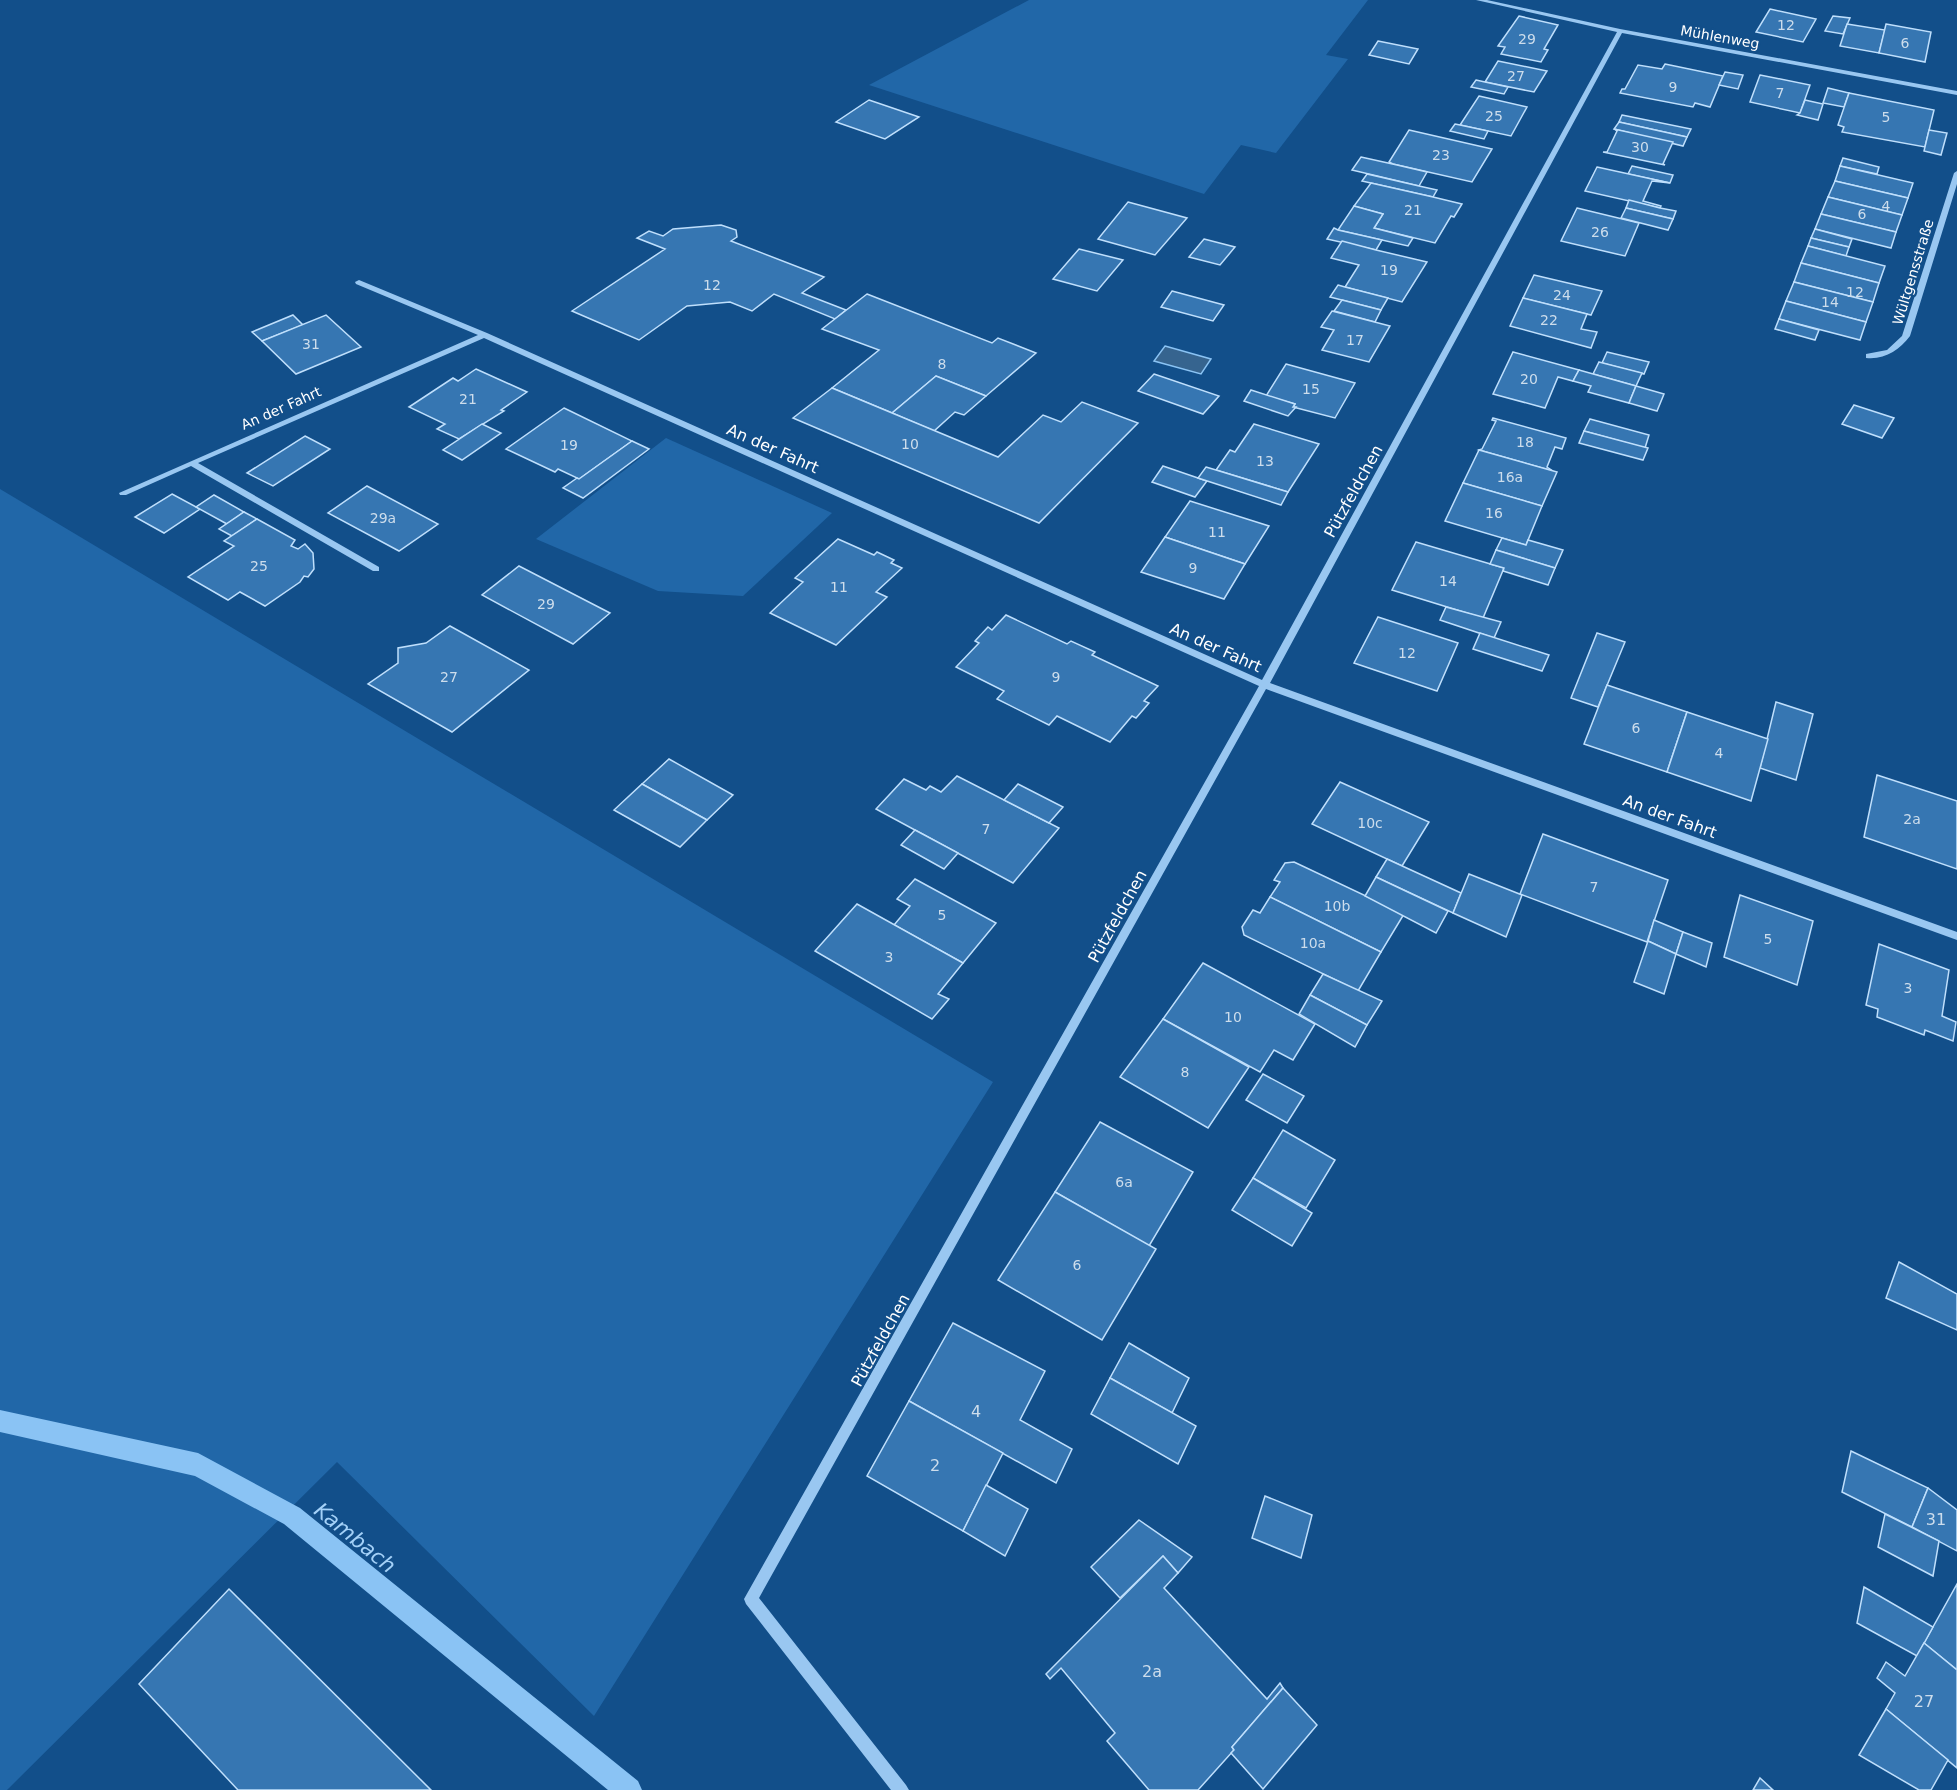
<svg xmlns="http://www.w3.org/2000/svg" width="1957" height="1790" viewBox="0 0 1957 1790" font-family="'DejaVu Sans',sans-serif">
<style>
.green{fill:#2167a8}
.water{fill:#36648f;stroke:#8ac3f4;stroke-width:1.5}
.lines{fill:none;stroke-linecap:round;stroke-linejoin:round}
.stream{fill:#8ac3f4;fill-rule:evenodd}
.building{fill:#3676b2;stroke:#bfdffc;stroke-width:1.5}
.minor{fill:#99c7f1;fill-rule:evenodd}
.labels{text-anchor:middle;stroke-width:4.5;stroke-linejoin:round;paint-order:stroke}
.number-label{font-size:14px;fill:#cdddec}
.far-street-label{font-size:14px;fill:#fff;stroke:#124f8a}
.street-label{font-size:16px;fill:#fff;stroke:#124f8a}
.near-number-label{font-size:16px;fill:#cdddec}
.near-water-label{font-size:21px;font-style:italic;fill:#a4d1f8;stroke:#124f8a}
</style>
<rect width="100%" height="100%" fill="#124f8a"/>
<g class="green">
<path d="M1029,0H1368L1326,55L1348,59L1276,153L1241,145L1204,194L869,85Z"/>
<path d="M666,438L832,513L743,596L658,591L536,539Z"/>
<path d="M0,489L993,1082L594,1716L337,1462L7,1790H0Z"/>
</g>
<path class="water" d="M1165,346L1211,359L1201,374L1154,361Z"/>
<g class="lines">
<path class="stream" d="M0,1410L198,1453L300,1508L638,1781L642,1790H608L284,1524L195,1476L0,1432Z"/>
</g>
<g class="building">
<path d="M1770,9L1816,19L1803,42L1756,32Z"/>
<path d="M1519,16L1558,25L1544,49L1548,50L1541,62L1501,54L1505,47L1498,46Z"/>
<path d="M1833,16L1850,18L1843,34L1825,31Z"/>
<path d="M1847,24L1885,30L1879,53L1840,46Z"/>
<path d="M1886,24L1931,32L1925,62L1879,53Z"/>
<path d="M1378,41L1418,49L1409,64L1369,55Z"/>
<path d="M1498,61L1547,71L1534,92L1485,82Z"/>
<path d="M1665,64L1723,76L1710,107L1695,103L1693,107L1620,93L1622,89H1625L1638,65L1662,69Z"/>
<path d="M1725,72L1743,75L1738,89L1719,85Z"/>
<path d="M1760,75L1810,85L1800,113L1750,102Z"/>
<path d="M1476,80L1485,82L1508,87L1504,94L1471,87Z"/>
<path d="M1828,88L1849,93L1844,107L1823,103Z"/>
<path d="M1849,93L1934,110L1925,147L1842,132L1844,127L1838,125Z"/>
<path d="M1479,96L1527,107L1511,136L1460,125Z"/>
<path d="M869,100L919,117L885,139L836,122Z"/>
<path d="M1805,100L1823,104L1818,120L1797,115L1800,113Z"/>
<path d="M1622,115L1691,129L1687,137L1619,122Z"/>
<path d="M1619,122L1687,137L1683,146L1614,129Z"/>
<path d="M1455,124L1460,125L1488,131L1484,139L1450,131Z"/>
<path d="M1614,129L1673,142L1663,164L1665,165L1603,152H1607L1617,131Z"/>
<path d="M1409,130L1492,149L1472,182L1393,164L1389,162Z"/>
<path d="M1929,130L1947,133L1941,155L1924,151Z"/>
<path d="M1361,157L1397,165L1427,172L1419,186L1352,170Z"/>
<path d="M1843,158L1879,167L1877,174L1840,166Z"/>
<path d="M1632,166L1673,175L1670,183L1628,174Z"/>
<path d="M1840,166L1913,183L1908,198L1835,181Z"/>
<path d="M1597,167L1670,183L1652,181L1643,201L1661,206L1660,208L1585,191Z"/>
<path d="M1367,174L1419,186L1437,190L1433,197L1362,181Z"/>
<path d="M1835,181L1908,198L1902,215L1828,197Z"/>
<path d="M1371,183L1433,197L1462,204L1454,217L1451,216L1435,243L1374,228L1383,214L1354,206Z"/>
<path d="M1828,197L1902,215L1896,232L1821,214Z"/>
<path d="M1629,200L1660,208L1676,211L1673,219L1626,208Z"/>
<path d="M1128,202L1187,218L1155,255L1098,239Z"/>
<path d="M1354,206L1383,214L1374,228L1413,238L1408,246L1338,230Z"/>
<path d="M1577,208L1639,223L1625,256L1561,241Z"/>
<path d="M1626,208L1673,219L1668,230L1621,218Z"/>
<path d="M1821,214L1896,232L1891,248L1815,229Z"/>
<path d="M721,225L736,230L737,237L731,241L824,277L802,293L846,310L835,319L774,294L752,311L730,302L687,306L639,340L572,311L665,249L637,238L649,231L663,236L673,229Z"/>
<path d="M1334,228L1338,230L1382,240L1376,250L1327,239Z"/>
<path d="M1815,229L1852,239L1849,247L1811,238Z"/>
<path d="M1811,238L1849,247L1846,256L1808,246Z"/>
<path d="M1204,239L1235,247L1220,265L1189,257Z"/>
<path d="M1342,241L1376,250L1427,262L1402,302L1345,287L1359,265L1331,258Z"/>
<path d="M1808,246L1885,266L1879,283L1801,263Z"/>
<path d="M1079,249L1123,260L1097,291L1053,279Z"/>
<path d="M1801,263L1879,283L1873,302L1794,282Z"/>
<path d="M1534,275L1602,291L1591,315L1523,298Z"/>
<path d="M1794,282L1873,302L1866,322L1786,301Z"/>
<path d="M1338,285L1345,287L1388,298L1381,310L1330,297Z"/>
<path d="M1172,291L1224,305L1213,321L1161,307Z"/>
<path d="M867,294L992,343L998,338L1036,353L986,396L936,376L892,413L832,388L879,350L822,329Z"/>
<path d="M1523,298L1587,314L1581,329L1597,332L1591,348L1510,326Z"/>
<path d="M1342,300L1381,310L1375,322L1334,311Z"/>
<path d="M1786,301L1866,322L1860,340L1779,319Z"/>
<path d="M1332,311L1390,326L1369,362L1322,350L1334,330L1321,327Z"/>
<path d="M293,315L303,325L262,341L252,332Z"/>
<path d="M326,315L361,347L296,374L262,341Z"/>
<path d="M1779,319L1819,330L1815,340L1775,329Z"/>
<path d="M1513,352L1579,370L1573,381L1558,377L1545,408L1493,394Z"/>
<path d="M1607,352L1649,362L1644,374L1602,363Z"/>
<path d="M1599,362L1642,373L1636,386L1593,374Z"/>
<path d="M1286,364L1355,383L1335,418L1293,407L1295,404L1266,396Z"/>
<path d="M476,369L527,392L501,410L504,411L459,439L437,429L445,424L409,407L453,378L458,381Z"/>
<path d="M1579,370L1636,386L1629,403L1588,392L1591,386L1573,381Z"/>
<path d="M1154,374L1219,396L1203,414L1138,391Z"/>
<path d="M936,376L986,396L964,415L955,412L934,431L892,413Z"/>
<path d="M1636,386L1664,394L1657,411L1629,403Z"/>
<path d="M832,388L998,457L1043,415L1061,422L1082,402L1138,423L1039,523L793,418Z"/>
<path d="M1251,390L1295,404L1293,407H1296L1288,416L1244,401Z"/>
<path d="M1854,405L1894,418L1882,438L1842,424Z"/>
<path d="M564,408L632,441L579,479L558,469L555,472L506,449Z"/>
<path d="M1493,418L1566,438L1562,449L1555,447L1547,467L1553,471L1479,450L1482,449L1496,421L1492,420Z"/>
<path d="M1590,419L1649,435L1645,448L1584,431Z"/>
<path d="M482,424L501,433L462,460L443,450Z"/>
<path d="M1254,424L1319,444L1288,492L1216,470L1230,450L1235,452Z"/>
<path d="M1584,431L1648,448L1643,460L1579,443Z"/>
<path d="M305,436L330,449L273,486L247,473Z"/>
<path d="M632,441L649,449L583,498L563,488L577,478L579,479Z"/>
<path d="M1479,450L1557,472L1542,506L1463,483Z"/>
<path d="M1163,466L1198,478L1207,481L1195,497L1152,482Z"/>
<path d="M1206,467L1216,470L1288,492L1281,505L1198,478Z"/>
<path d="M1463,483L1542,506L1526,545L1445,521Z"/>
<path d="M367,486L438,524L399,551L328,513Z"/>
<path d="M172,494L200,509L164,533L135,517Z"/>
<path d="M214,495L244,512L227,524L196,507Z"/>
<path d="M1190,501L1269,526L1245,564L1165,537Z"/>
<path d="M244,512L257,519L232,536L219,529Z"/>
<path d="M257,519L295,540L291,546L298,549L305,544L313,553L314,569L308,577L304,576L300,582L265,606L240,592L228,600L188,577L234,546L224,541Z"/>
<path d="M1165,537L1245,564L1224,599L1141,572Z"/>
<path d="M1502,538L1526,545L1528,540L1563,550L1555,568L1496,550Z"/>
<path d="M838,539L874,555L877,552L894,560L891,563L902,568L876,592L887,597L836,645L770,613L803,582L795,578Z"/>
<path d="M1416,542L1504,568L1483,618L1392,590Z"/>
<path d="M1496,550L1555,568L1548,585L1503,571L1504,568L1490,564Z"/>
<path d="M519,566L610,613L573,644L482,595Z"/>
<path d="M1446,607L1501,622L1494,638L1440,620Z"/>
<path d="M1006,615L1067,644L1071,641L1095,652L1092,655L1158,686L1144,701L1149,703L1136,718L1132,716L1110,742L1057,716L1049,725L997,699L1004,691L956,667L979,643L975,641L988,627L992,630Z"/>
<path d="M1378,617L1458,643L1437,691L1354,663Z"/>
<path d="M450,626L529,670L452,732L368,684L398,663V648L426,643Z"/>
<path d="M1480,633L1549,655L1542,671L1473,649Z"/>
<path d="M1597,633L1625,642L1598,707L1571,698Z"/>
<path d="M1607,685L1687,712L1667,772L1584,744Z"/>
<path d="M1776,702L1813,714L1796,780L1760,768Z"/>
<path d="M1687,712L1768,739L1751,801L1667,772Z"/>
<path d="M669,759L733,795L707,820L642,784Z"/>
<path d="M1877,775L1957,801V869L1864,837Z"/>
<path d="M957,776L1059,828L1013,883L876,809L904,779L926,790L930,786L941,792Z"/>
<path d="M1340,782L1429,822L1402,866L1312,824Z"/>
<path d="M642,784L707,820L680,847L614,810Z"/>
<path d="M1018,784L1063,807L1049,823L1004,800Z"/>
<path d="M915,830L958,853L944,869L901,845Z"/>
<path d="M1543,834L1668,880L1647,942L1520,894Z"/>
<path d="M1387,859L1461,893L1453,913L1376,877Z"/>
<path d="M1294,862L1404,914L1381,952L1270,897L1280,882L1274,880L1285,863Z"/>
<path d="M1469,874L1522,895L1506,937L1453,913Z"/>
<path d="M1376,877L1448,911L1436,933L1365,896Z"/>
<path d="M915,879L996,923L963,963L894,925L910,906L897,899Z"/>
<path d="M1740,895L1813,921L1797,985L1724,957Z"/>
<path d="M1270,897L1381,952L1358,991L1244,935L1242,927L1253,910L1260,913Z"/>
<path d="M857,904L963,963L938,994L949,999L932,1019L815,951Z"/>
<path d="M1654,920L1683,932L1676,954L1648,941Z"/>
<path d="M1683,932L1712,943L1706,967L1676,954Z"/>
<path d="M1648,941L1676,954L1664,994L1634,982Z"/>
<path d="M1879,944L1949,970L1942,1016L1956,1022L1953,1041L1925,1030L1924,1035L1877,1017L1878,1009L1866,1005Z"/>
<path d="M1203,963L1315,1024L1293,1060L1274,1050L1260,1072L1163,1019Z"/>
<path d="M1323,974L1382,1001L1367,1025L1310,995Z"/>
<path d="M1310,995L1367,1025L1355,1047L1299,1014Z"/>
<path d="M1163,1019L1249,1067L1208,1128L1120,1077Z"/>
<path d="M1263,1074L1304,1096L1287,1123L1246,1100Z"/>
<path d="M1100,1122L1193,1172L1149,1246L1055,1192Z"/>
<path d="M1283,1130L1335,1160L1306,1208L1253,1178Z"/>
<path d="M1253,1178L1312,1213L1292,1246L1232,1210Z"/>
<path d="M1055,1192L1156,1249L1102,1340L998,1280Z"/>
<path d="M1899,1262L1957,1294V1330L1886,1298Z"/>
<path d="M953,1323L1045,1371L1020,1420L1072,1449L1056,1483L909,1401Z"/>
<path d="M1129,1343L1189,1378L1172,1413L1110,1378Z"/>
<path d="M1110,1378L1196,1426L1178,1464L1091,1414Z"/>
<path d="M909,1401L1003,1453L963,1531L867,1476Z"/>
<path d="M1851,1451L1928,1488L1912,1527L1842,1492Z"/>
<path d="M986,1485L1028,1509L1005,1556L963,1531Z"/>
<path d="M1928,1488L1957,1510V1551L1912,1527Z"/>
<path d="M1265,1496L1312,1515L1301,1558L1252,1538Z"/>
<path d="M1885,1514L1939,1541L1933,1576L1878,1547Z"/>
<path d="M1139,1520L1192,1557L1178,1573L1163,1556L1120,1598L1091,1567Z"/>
<path d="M1163,1556L1178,1573L1164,1588L1267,1699L1280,1683L1283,1688L1232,1747L1234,1750L1198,1790H1149L1107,1741L1115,1733L1061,1668L1050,1679L1046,1674Z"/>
<path d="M1957,1584V1670L1924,1643Z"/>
<path d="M1864,1587L1933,1627L1917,1656L1857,1623Z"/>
<path d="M229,1589L431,1790H238L139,1684Z"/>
<path d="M1924,1643L1957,1670V1768L1886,1709L1895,1693L1877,1678L1886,1662L1905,1676Z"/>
<path d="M1283,1688L1317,1725L1263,1789L1231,1753L1234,1750L1232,1747Z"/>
<path d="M1886,1709L1948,1760L1931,1790H1919L1859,1755Z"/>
<path d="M1760,1778L1773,1790H1753Z"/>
</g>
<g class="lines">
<g class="minor">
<path d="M1476,0H1487L1620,29L1957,91V95L1622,33L1270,683L1957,932V940L1266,689L759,1598L906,1785L909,1790H891L746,1604L744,1599L1259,686L484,338L198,463L379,567V571H373L191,466L126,495H120L119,493L478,335L356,284L355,282L359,280L487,333L1262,680L1617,32Z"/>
<path d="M1957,171V184L1910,336C1899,350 1885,360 1866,358V354L1887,350L1902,336L1954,173Z"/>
</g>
</g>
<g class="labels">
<g class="number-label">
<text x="1786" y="30">12</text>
<text x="1527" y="44">29</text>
<text x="1905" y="48">6</text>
<text x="1516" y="81">27</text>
<text x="1673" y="92">9</text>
<text x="1780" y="98">7</text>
<text x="1494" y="121">25</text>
<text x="1886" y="122">5</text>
<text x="1640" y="152">30</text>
<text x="1441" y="160">23</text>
<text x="1886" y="211">4</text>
<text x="1413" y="215">21</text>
<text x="1862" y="219">6</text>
<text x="1600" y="237">26</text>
<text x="1389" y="275">19</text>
<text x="712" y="290">12</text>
<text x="1855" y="297">12</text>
<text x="1562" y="300">24</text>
<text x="1830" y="307">14</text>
<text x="1549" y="325">22</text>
<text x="1355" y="345">17</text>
<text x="311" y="349">31</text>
<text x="942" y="369">8</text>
<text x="1529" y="384">20</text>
<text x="1311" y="394">15</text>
<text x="468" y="404">21</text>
<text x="1525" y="447">18</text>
<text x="910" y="449">10</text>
<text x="569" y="450">19</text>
<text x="1265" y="466">13</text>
<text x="1510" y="482">16a</text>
<text x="1494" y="518">16</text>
<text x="383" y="523">29a</text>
<text x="1217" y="537">11</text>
<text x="259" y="571">25</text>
<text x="1193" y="573">9</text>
<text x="1448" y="586">14</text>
<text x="839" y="592">11</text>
<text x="546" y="609">29</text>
<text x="1407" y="658">12</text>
<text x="449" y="682">27</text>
<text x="1056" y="682">9</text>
<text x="1636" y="733">6</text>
<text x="1719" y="758">4</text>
<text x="1912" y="824">2a</text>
<text x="1370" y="828">10c</text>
<text x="986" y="834">7</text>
<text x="1594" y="892">7</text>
<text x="1337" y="911">10b</text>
<text x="942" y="920">5</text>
<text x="1768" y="944">5</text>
<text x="1313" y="948">10a</text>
<text x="889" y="962">3</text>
<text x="1908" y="993">3</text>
<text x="1233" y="1022">10</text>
<text x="1185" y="1077">8</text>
<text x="1124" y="1187">6a</text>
<text x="1077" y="1270">6</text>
</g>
<g class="far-street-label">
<text transform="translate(1720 37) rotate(10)" y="5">Mühlenweg</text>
<text transform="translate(1913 272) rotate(-73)" y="5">Wültgensstraße</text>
<text transform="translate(281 408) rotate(-24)" y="5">An der Fahrt</text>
</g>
<g class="street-label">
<text transform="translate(773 448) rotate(24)" y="6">An der Fahrt</text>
<text transform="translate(1353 491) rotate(-61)" y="6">Pützfeldchen</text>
<text transform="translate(1216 647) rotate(24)" y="6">An der Fahrt</text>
<text transform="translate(1670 816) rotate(20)" y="6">An der Fahrt</text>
<text transform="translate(1117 916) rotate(-61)" y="6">Pützfeldchen</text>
<text transform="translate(880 1340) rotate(-61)" y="6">Pützfeldchen</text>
</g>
<g class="near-number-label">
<text x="976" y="1417">4</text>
<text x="935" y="1471">2</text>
<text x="1936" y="1525">31</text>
<text x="1152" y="1677">2a</text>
<text x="1924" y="1707">27</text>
</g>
<g class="near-water-label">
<text transform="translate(355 1538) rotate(39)" y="7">Kambach</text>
</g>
</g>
</svg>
